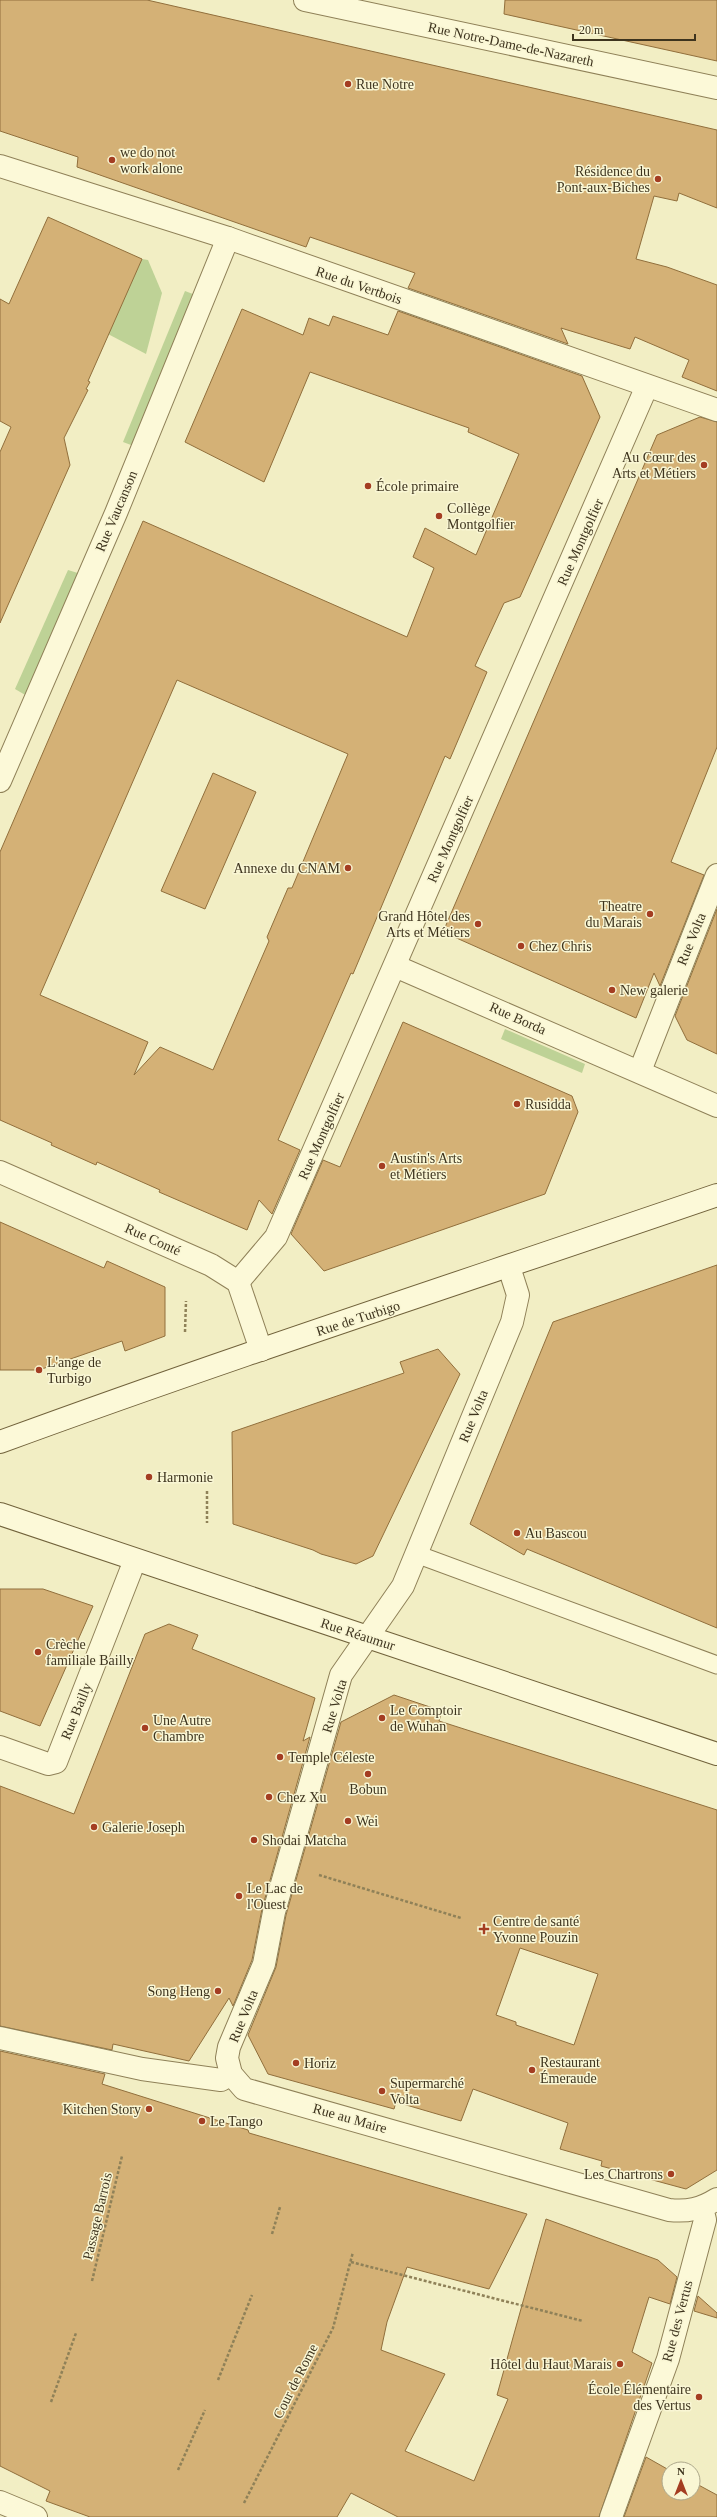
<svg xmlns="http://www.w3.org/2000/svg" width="717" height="2517" viewBox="0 0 717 2517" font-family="Georgia,serif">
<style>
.green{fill:#bed296}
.building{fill:#d4b176;stroke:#916f3c;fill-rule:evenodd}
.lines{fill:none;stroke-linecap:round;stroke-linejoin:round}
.service-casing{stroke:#8f8158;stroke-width:19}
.pedestrian-casing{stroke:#8f8158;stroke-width:24}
.minor-casing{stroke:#8f8158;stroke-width:24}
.secondary-casing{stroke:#71623b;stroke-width:24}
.path{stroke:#8f8158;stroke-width:2.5;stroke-dasharray:3 2;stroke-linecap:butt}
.service{stroke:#fcf9d8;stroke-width:17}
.pedestrian{stroke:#fcf9d8;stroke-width:22}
.minor{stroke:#fcf9d8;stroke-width:22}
.secondary{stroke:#fcf9d8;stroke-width:22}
.poi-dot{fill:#a43d22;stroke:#f9f6d4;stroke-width:1.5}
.labels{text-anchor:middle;stroke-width:3;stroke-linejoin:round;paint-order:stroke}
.street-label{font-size:14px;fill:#3e341e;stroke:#f9f6d4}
.poi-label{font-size:14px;fill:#3e341e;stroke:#f9f6d4;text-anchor:start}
</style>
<rect width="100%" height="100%" fill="#f2eec4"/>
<g class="green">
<path d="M142,259L148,260L162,293L146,354L108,334Z"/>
<path d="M185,291L198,296L139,448L123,442Z"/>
<path d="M68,570L81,574L27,696L15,689Z"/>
<path d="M505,1029L585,1064L582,1073L501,1039Z"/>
</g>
<g class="building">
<path d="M0,0H147L717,130V208L679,193L677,201L654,196L636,259L667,267L717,285V391L682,377L689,360L635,337L630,349L561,328L568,344L408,288L415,273L310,237L306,247L77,167L78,157L0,131Z"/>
<path d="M505,0H717V61L504,14Z"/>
<path d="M48,217L142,259L88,381L90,382L86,389L88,390L64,438L70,465L0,623V452L11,427L0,421V299L9,304Z"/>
<path d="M242,309L303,335L309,318L329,326L333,316L388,335L398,311L582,376L600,417L520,597L504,603L475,666L487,672L450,759L445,756L353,974L351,973L278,1140L300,1150L272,1214L259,1200L247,1230L159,1192L160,1190L97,1162L96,1165L51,1145L52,1143L0,1120V852L143,521L407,637L434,568L413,557L425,528L476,555L519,454L468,432L469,428L310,372L264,482L185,442ZM177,680L348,754L292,888H288L267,937L269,941L213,1070L160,1047L134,1075L148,1042L40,995Z"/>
<path d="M700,417L717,422V747L671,862L704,875L660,986L654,973L636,1018L443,932L657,435Z"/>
<path d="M213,773L256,792L205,909L161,891Z"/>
<path d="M717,909V1054L687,1040L675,1016Z"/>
<path d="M403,1022L572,1096L578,1112L545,1194L324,1271L291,1234L323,1160L340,1167Z"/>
<path d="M0,1222L104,1268L107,1261L165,1287V1336L125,1351L122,1341L39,1370H0Z"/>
<path d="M717,1265V1628L527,1549L524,1555L470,1524L553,1322Z"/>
<path d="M438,1349L460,1374L373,1556L356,1564L321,1554L313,1550L233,1524L232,1432L404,1373L400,1362Z"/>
<path d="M0,1589H43L93,1606L40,1726L0,1711Z"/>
<path d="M169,1624L198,1635L192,1649L315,1698L303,1741L310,1737L262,1909L252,1960L233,2006L229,1998L189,2061L113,2044L112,2050L0,2026V1786L74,1814L145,1634Z"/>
<path d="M394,1695L442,1711L439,1721L717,1810V2170L686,2189L601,2166L602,2161L560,2149L568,2123L473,2089L461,2121L396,2102L394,2109L268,2074L248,2035L276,1967L286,1915L341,1722ZM520,1948L598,1974L574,2045L516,2025V2022L496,2015Z"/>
<path d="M0,2051L105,2074L102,2084L248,2130L249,2133L527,2214L489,2289L407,2267L387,2322L381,2350L445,2374L405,2451L474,2481L508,2399L497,2395L546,2219L658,2260L677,2277L670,2304L649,2297L632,2352L652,2363L599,2517H398L351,2493L337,2517H90L46,2501L50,2491L0,2466Z"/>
<path d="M698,2296L717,2313V2318L694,2311Z"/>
<path d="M646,2457L669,2470V2493H693V2482L717,2495V2517H624Z"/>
</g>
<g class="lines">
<defs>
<path id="service" d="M416,1554L717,1665"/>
<g id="pedestrian">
<path d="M0,781L116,513L228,238"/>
<path d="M0,2038L142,2069L221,2080L231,2074"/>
<path d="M611,2517L668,2359L705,2220L702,2208"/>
</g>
<g id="minor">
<path d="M305,0L717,88"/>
<path d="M0,166L228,238L717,410"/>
<path d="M395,966L717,1106"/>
<path d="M640,1071L717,875"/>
<path d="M0,1172L211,1265L238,1282L261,1350"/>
<path d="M509,1267L518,1295L512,1322L403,1586L341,1675L274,1912L264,1964L229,2047L227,2058L231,2074L244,2089L669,2210C688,2212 701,2209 717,2199"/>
<path d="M238,1282L276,1237L647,386"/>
<path d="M0,1747L48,1764L56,1762L135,1560"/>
<path d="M0,2502L36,2517"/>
</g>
<g id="secondary">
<path d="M0,1442C237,1355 478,1277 717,1195"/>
<path d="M0,1514L717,1754"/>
</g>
</defs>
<use href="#service" class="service-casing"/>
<use href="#pedestrian" class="pedestrian-casing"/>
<use href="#minor" class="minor-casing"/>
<use href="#secondary" class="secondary-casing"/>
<g class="path">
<path d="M185,1332L186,1301"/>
<path d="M207,1491V1523"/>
<path d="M319,1875L461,1918"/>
<path d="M272,2234L280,2207"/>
<path d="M351,2262L583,2321"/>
<path d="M92,2281L122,2156"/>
<path d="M218,2380L252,2295"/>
<path d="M51,2402L76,2333"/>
<path d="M178,2470L205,2410"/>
<path d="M244,2503L333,2328L353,2252"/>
</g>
<use href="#service" class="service"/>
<use href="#pedestrian" class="pedestrian"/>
<use href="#minor" class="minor"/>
<use href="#secondary" class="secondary"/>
</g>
<g class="poi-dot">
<circle cx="348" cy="84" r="4"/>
<circle cx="112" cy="160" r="4"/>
<circle cx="658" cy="179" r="4"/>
<circle cx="704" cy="465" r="4"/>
<circle cx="368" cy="486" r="4"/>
<circle cx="439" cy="516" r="4"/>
<circle cx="348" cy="868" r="4"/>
<circle cx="650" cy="914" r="4"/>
<circle cx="478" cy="924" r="4"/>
<circle cx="521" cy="946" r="4"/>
<circle cx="612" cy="990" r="4"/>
<circle cx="517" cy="1104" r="4"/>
<circle cx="382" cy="1166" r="4"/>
<circle cx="39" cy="1370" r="4"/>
<circle cx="149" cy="1477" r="4"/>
<circle cx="517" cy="1533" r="4"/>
<circle cx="38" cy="1652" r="4"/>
<circle cx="382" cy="1718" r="4"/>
<circle cx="145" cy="1728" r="4"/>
<circle cx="280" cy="1757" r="4"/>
<circle cx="368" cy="1774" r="4"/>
<circle cx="269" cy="1797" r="4"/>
<circle cx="348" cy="1821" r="4"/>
<circle cx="94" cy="1827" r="4"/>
<circle cx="254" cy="1840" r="4"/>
<circle cx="239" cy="1896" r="4"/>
<path d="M482 1923h4v4h4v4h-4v4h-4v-4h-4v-4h4z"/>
<circle cx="218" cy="1991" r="4"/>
<circle cx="296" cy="2063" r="4"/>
<circle cx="532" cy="2070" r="4"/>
<circle cx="382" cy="2091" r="4"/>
<circle cx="149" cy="2109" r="4"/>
<circle cx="202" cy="2121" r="4"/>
<circle cx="671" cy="2174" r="4"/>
<circle cx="620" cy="2364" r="4"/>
<circle cx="699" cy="2397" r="4"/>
</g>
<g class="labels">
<g class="street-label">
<text transform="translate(511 44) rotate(12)" y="5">Rue Notre-Dame-de-Nazareth</text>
<text transform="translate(359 285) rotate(19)" y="5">Rue du Vertbois</text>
<text transform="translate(116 511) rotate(-67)" y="5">Rue Vaucanson</text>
<text transform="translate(580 542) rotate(-66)" y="5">Rue Montgolfier</text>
<text transform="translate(450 839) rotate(-66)" y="5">Rue Montgolfier</text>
<text transform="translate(691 939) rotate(-68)" y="5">Rue Volta</text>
<text transform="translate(518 1018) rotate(24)" y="5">Rue Borda</text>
<text transform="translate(321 1136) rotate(-66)" y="5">Rue Montgolfier</text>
<text transform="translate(153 1239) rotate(24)" y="5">Rue Conté</text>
<text transform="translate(358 1318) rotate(-18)" y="5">Rue de Turbigo</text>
<text transform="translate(473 1416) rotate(-68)" y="5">Rue Volta</text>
<text transform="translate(358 1634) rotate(18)" y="5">Rue Réaumur</text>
<text transform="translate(334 1706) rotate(-73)" y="5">Rue Volta</text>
<text transform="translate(76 1711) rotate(-68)" y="5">Rue Bailly</text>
<text transform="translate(243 2016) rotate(-68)" y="5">Rue Volta</text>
<text transform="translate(350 2118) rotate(16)" y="5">Rue au Maire</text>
<text transform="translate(97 2216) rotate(-77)" y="5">Passage Barrois</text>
<text transform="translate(677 2321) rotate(-75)" y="5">Rue des Vertus</text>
<text transform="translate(295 2381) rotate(-63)" y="5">Cour de Rome</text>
</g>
<g class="poi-label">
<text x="356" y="89">Rue Notre</text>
<text x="120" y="157">we do not<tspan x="120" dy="16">work alone</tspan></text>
<text x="650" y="176" text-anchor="end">Résidence du<tspan x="650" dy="16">Pont-aux-Biches</tspan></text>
<text x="696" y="462" text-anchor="end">Au Cœur des<tspan x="696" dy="16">Arts et Métiers</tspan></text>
<text x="376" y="491">École primaire</text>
<text x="447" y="513">Collège<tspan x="447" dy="16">Montgolfier</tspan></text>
<text x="340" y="873" text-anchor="end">Annexe du CNAM</text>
<text x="642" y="911" text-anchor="end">Theatre<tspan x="642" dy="16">du Marais</tspan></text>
<text x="470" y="921" text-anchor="end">Grand Hôtel des<tspan x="470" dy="16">Arts et Métiers</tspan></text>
<text x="529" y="951">Chez Chris</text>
<text x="620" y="995">New galerie</text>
<text x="525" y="1109">Rusidda</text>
<text x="390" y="1163">Austin's Arts<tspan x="390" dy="16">et Métiers</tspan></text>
<text x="47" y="1367">L'ange de<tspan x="47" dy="16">Turbigo</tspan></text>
<text x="157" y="1482">Harmonie</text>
<text x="525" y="1538">Au Bascou</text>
<text x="46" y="1649">Crèche<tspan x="46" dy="16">familiale Bailly</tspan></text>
<text x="390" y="1715">Le Comptoir<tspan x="390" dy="16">de Wuhan</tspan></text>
<text x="153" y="1725">Une Autre<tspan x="153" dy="16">Chambre</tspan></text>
<text x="288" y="1762">Temple Céleste</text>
<text x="368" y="1794" text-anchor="middle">Bobun</text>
<text x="277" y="1802">Chez Xu</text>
<text x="356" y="1826">Wei</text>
<text x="102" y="1832">Galerie Joseph</text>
<text x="262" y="1845">Shodai Matcha</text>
<text x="247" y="1893">Le Lac de<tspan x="247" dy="16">l'Ouest</tspan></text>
<text x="493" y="1926">Centre de santé<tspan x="493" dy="16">Yvonne Pouzin</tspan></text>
<text x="210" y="1996" text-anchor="end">Song Heng</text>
<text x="540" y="2067">Restaurant<tspan x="540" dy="16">Émeraude</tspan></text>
<text x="304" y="2068">Horiz</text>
<text x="390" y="2088">Supermarché<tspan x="390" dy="16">Volta</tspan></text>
<text x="141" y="2114" text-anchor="end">Kitchen Story</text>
<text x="210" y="2126">Le Tango</text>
<text x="663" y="2179" text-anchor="end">Les Chartrons</text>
<text x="612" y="2369" text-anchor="end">Hôtel du Haut Marais</text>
<text x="691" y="2394" text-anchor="end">École Élémentaire<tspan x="691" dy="16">des Vertus</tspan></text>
</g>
</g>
<g transform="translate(681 2481)"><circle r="19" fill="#f9f6d4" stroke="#aea88b"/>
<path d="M0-3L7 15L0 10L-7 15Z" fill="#a43d22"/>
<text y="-6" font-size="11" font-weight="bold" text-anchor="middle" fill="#3e341e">N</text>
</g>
<path d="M573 34v6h122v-6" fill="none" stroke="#3e341e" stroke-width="2"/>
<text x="579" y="34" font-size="12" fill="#3e341e" stroke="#f9f6d4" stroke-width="3" paint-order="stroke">20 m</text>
</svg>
